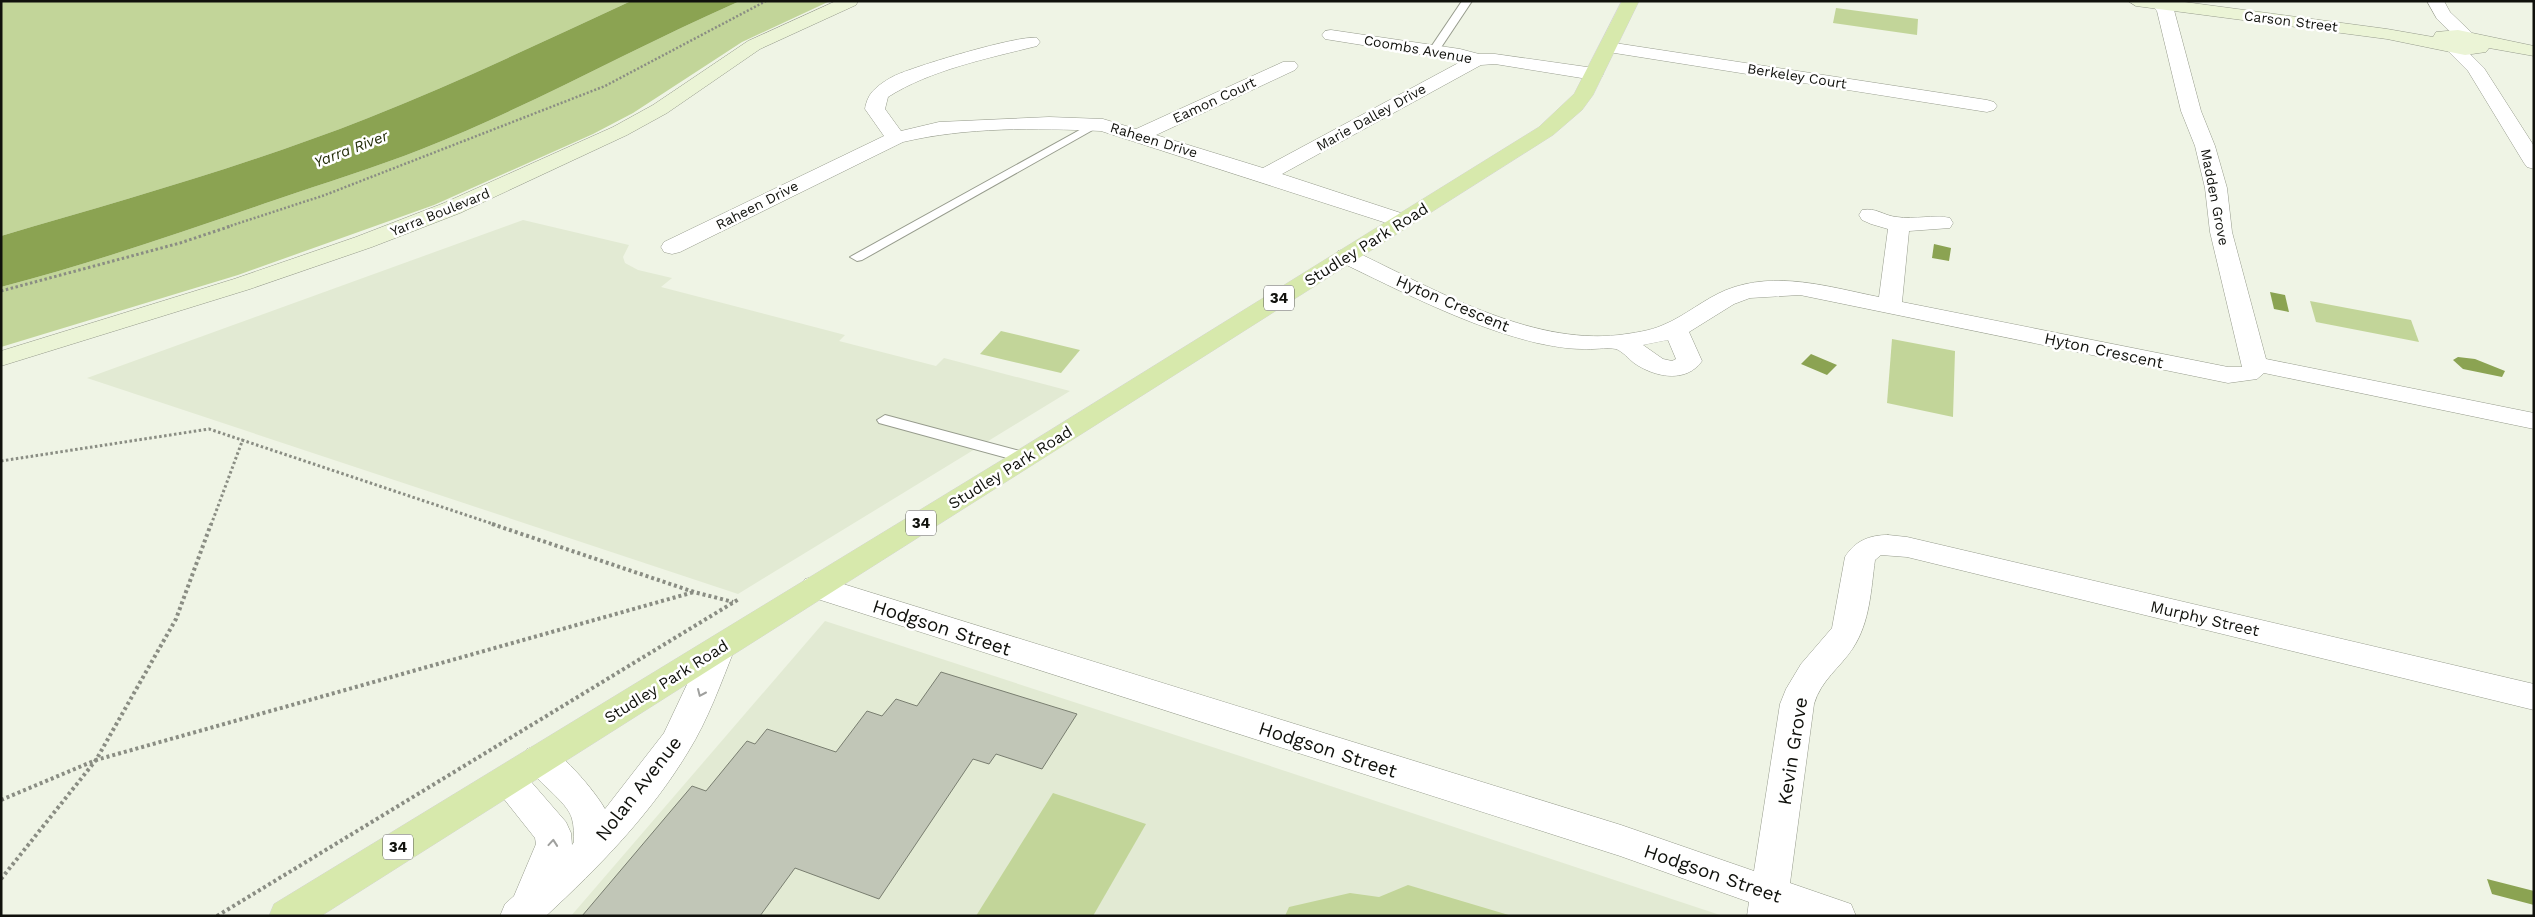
<svg xmlns="http://www.w3.org/2000/svg" width="2535" height="917" viewBox="0 0 2535 917" font-family="'Work Sans',sans-serif">
<style>
.built{fill:#e2ead3}
.green{fill:#c2d599}
.water{fill:#8ba352}
.building{fill:#c1c6b7;stroke:#797e70}
.lines{fill:none;stroke-linecap:round;stroke-linejoin:round}
.lane-casing{stroke:#969b8c;stroke-width:2}
.street-casing{stroke:#969b8c;stroke-width:1}
.secondary-casing{stroke:#969b8c;stroke-width:1}
.primary-casing{stroke:#d4d4d3;stroke-width:1}
.path-far2{stroke:#8a8d83;stroke-width:2.5;stroke-dasharray:2 2;stroke-linecap:butt}
.path-far1{stroke:#8a8d83;stroke-width:3;stroke-dasharray:2.5 2.5;stroke-linecap:butt}
.path{stroke:#8a8d83;stroke-width:4;stroke-dasharray:3 3;stroke-linecap:butt}
.lane{fill:#fff;fill-rule:evenodd}
.street{fill:#fff;fill-rule:evenodd}
.secondary{fill:#ebf4d6;fill-rule:evenodd}
.primary{fill:#d7e9ac;fill-rule:evenodd}
.oneway{stroke:#9fa09e}
.labels{text-anchor:middle;stroke-width:5;stroke-linejoin:round;paint-order:stroke}
.far-street-label{font-size:14px;fill:#10110c;stroke:#fff}
.far-water-label{font-size:15px;font-style:italic;fill:#252f0b;stroke:#fff}
.shield{fill:#fff;stroke:#585855;stroke-width:1}
.shield-label{font-size:15px;font-weight:bold;fill:#10110c}
.street-label{font-size:16px;fill:#10110c;stroke:#fff}
.near-street-label{font-size:19px;fill:#10110c;stroke:#fff}
</style>
<rect width="100%" height="100%" fill="#eff4e5"/>
<g class="built">
<path d="M523,220L629,245L623,257L625,263L638,270L672,278L661,287L845,335L839,341L936,366L944,358L1070,391L738,594L87,378Z"/>
<path d="M825,621L1240,756L1723,916H571Z"/>
</g>
<g class="green">
<path d="M1,1H631C544,41 457,83 368,118C249,165 124,200 1,236Z"/>
<path d="M740,1H830L742,42L633,113L593,134L434,205L238,275L1,347V287C94,263 184,231 275,200C324,183 374,168 422,149C531,106 633,48 740,1Z"/>
<path d="M1836,8L1918,19L1917,35L1833,23Z"/>
<path d="M2310,301L2411,320L2419,342L2316,322Z"/>
<path d="M1001,331L1080,350L1061,373L980,354Z"/>
<path d="M1892,339L1955,351L1953,417L1887,403Z"/>
<path d="M1053,793L1146,824L1093,916H976Z"/>
<path d="M1408,885L1512,916H1285L1289,907L1350,893L1379,897Z"/>
</g>
<g class="water">
<path d="M631,1H740C633,48 531,106 422,149C374,168 324,183 275,200C184,231 94,263 1,287V236C124,200 249,165 368,118C457,83 544,41 631,1Z"/>
<path d="M1934,244L1951,248L1949,261L1932,258Z"/>
<path d="M2270,292L2285,295L2289,312L2274,309Z"/>
<path d="M1811,354L1837,365L1827,375L1801,364Z"/>
<path d="M2458,357L2475,359L2505,371L2502,377L2463,369L2453,360Z"/>
<path d="M2487,879L2534,891V905L2492,894Z"/>
</g>
<path class="building" d="M941,672L1077,714L1042,769L996,754L989,764L973,759L879,899L795,868L760,916H582L692,786L706,791L747,741L755,744L767,729L836,752L867,711L882,716L896,699L917,706Z"/>
<g class="lines">
<defs>
<g id="lane">
<path d="M1462,1H1472L1438,52H1430L1429,50Z"/>
<path d="M1094,122L1098,123V127L862,260L857,261L850,257Z"/>
<path d="M885,415L1031,454L1033,458L1031,462L1025,463L879,423L877,420Z"/>
</g>
<g id="street">
<path d="M2149,1H2166L2174,10L2201,111L2215,146L2227,188L2232,232L2266,359L2534,413V429L2264,373L2257,379L2228,383L1800,295L1750,298L1734,304L1689,332L1702,361C1686,384 1654,377 1634,363C1629,359 1622,351 1616,349C1606,347 1593,350 1582,349C1568,349 1551,346 1537,343C1467,326 1403,292 1338,261L1335,256L1338,251L1346,249L1354,251C1432,288 1529,345 1619,335C1633,333 1650,331 1663,325C1685,316 1704,299 1726,290C1776,270 1829,287 1879,297L1888,229L1871,224L1862,220L1859,215L1862,210C1876,207 1884,216 1897,217C1915,220 1933,214 1950,218L1953,223L1950,228L1909,231L1902,302L2228,367H2242L2210,232L2205,188L2195,146L2181,111L2157,11ZM1668,340L1676,359L1672,361L1663,359L1643,345Z"/>
<path d="M2427,1H2444L2450,12L2473,34L2476,38L2473,42H2461L2437,19Z"/>
<path d="M1331,30L1460,49L1479,54H1495L1594,68L1601,70L1603,74L1601,78L1594,80L1495,64L1481,65L1282,174L1410,216L1413,221L1410,226L1402,228L1101,131C1035,128 967,127 903,142L680,252L672,254L664,252L661,247L664,242L884,136L865,109C866,102 869,94 875,89C880,84 888,79 894,76C912,67 1021,34 1037,38L1040,42L1037,46C989,58 930,70 888,97L885,109L901,131L939,122L1049,117L1103,119L1136,129L1283,62H1295L1298,66L1295,70L1156,135L1263,168L1462,61L1325,39L1322,35L1325,31Z"/>
<path d="M1608,42L1987,100L1994,102L1997,106L1994,110L1987,112L1602,51L1599,47L1602,43Z"/>
<path d="M2453,42L2459,43L2484,68L2534,146V169L2527,167L2524,163L2468,71L2444,47L2447,43Z"/>
<path d="M1888,535L1907,537L2534,684V710L1907,557L1881,555L1875,560C1871,590 1870,622 1853,648C1840,668 1821,680 1814,704L1790,883L1851,904L1856,916H1747L1749,902L1620,856L805,595L801,587L805,579L816,576L827,579L1621,825L1754,871L1780,704L1786,689L1801,664L1832,628L1845,557C1855,541 1869,535 1888,535Z"/>
<path d="M719,636L730,640L735,648C721,683 708,720 688,752C650,815 599,867 546,916H500L505,904L514,896L536,844L535,838L496,789L491,779L496,769L508,765L520,769L566,822L571,833L572,845L574,842C574,835 574,826 572,819C568,801 532,779 522,759L527,749C530,748 535,746 538,745C557,744 597,794 605,809L664,733L708,640Z"/>
</g>
<g id="secondary">
<path d="M836,1H858L856,5L760,49L667,113L627,135L460,213L372,247L250,289L1,366V351L234,279L356,237L444,203L613,127L653,105L748,41Z"/>
<path d="M2128,1H2177L2387,29L2433,37L2436,32L2458,30L2534,46V56L2489,48L2486,52L2465,55L2387,39L2136,6Z"/>
</g>
<path id="primary" d="M1622,1H1639L1593,95L1582,110L1553,135L321,916H269L274,904L1015,452L1539,127L1574,94Z"/>
</defs>
<use href="#lane" class="lane-casing"/>
<use href="#street" class="street-casing"/>
<use href="#secondary" class="secondary-casing"/>
<use href="#primary" class="primary-casing"/>
<path class="path-far2" d="M227,227L325,195L605,86L766,1"/>
<g class="path-far1">
<path d="M1,291L180,243L231,226"/>
<path d="M1,461L209,429L496,525"/>
<path d="M211,525L243,439"/>
</g>
<g class="path">
<path d="M492,524L694,592L733,602"/>
<path d="M1,800L96,760L694,592"/>
<path d="M1,879L96,760L176,619L211,524"/>
<path d="M217,916L739,599"/>
</g>
<use href="#lane" class="lane"/>
<use href="#street" class="street"/>
<use href="#secondary" class="secondary"/>
<use href="#primary" class="primary"/>
</g>
<defs><path id="oneway-chevron" d="M-2-3.5L2.5 0L-2 3.5" fill="none" stroke-width="1.6" stroke-linecap="round" stroke-linejoin="round" transform="scale(1.25)"/></defs>
<g class="oneway">
<use href="#oneway-chevron" transform="translate(701 693) rotate(114)"/>
<use href="#oneway-chevron" transform="translate(553 843) rotate(-85)"/>
</g>
<g class="labels">
<g class="far-street-label">
<text transform="translate(2291 21) rotate(7)" y="5">Carson Street</text>
<text transform="translate(1418 49) rotate(10)" y="5">Coombs Avenue</text>
<text transform="translate(1797 76) rotate(9)" y="5">Berkeley Court</text>
<text transform="translate(1214 100) rotate(-25)" y="5">Eamon Court</text>
<text transform="translate(1371 117) rotate(-29)" y="5">Marie Dalley Drive</text>
<text transform="translate(1154 140) rotate(17)" y="5">Raheen Drive</text>
<text transform="translate(2215 197) rotate(79)" y="5">Madden Grove</text>
<text transform="translate(757 205) rotate(-27)" y="5">Raheen Drive</text>
<text transform="translate(440 212) rotate(-22)" y="5">Yarra Boulevard</text>
</g>
<g class="far-water-label">
<text transform="translate(351 149) rotate(-21)" y="5">Yarra River</text>
</g>
<g class="shield">
<rect x="1264" y="285.5" width="30" height="25" rx="4"/>
<rect x="906" y="510.5" width="30" height="25" rx="4"/>
<rect x="383" y="834.5" width="30" height="25" rx="4"/>
</g>
<g class="shield-label">
<text x="1279" y="303">34</text>
<text x="921" y="528">34</text>
<text x="398" y="852">34</text>
</g>
<g class="street-label">
<text transform="translate(1366 244) rotate(-32)" y="6">Studley Park Road</text>
<text transform="translate(1453 303) rotate(23)" y="6">Hyton Crescent</text>
<text transform="translate(2104 350) rotate(12)" y="6">Hyton Crescent</text>
<text transform="translate(1010 467) rotate(-32)" y="6">Studley Park Road</text>
<text transform="translate(2205 618) rotate(13)" y="6">Murphy Street</text>
<text transform="translate(666 681) rotate(-32)" y="6">Studley Park Road</text>
</g>
<g class="near-street-label">
<text transform="translate(942 627) rotate(18)" y="7">Hodgson Street</text>
<text transform="translate(1328 749) rotate(18)" y="7">Hodgson Street</text>
<text transform="translate(1792 751) rotate(-81)" y="7">Kevin Grove</text>
<text transform="translate(638 788) rotate(-52)" y="7">Nolan Avenue</text>
<text transform="translate(1713 873) rotate(19)" y="7">Hodgson Street</text>
</g>
</g>
<rect width="2535" height="917" fill="none" stroke="#10110c" stroke-width="5"/>
</svg>
